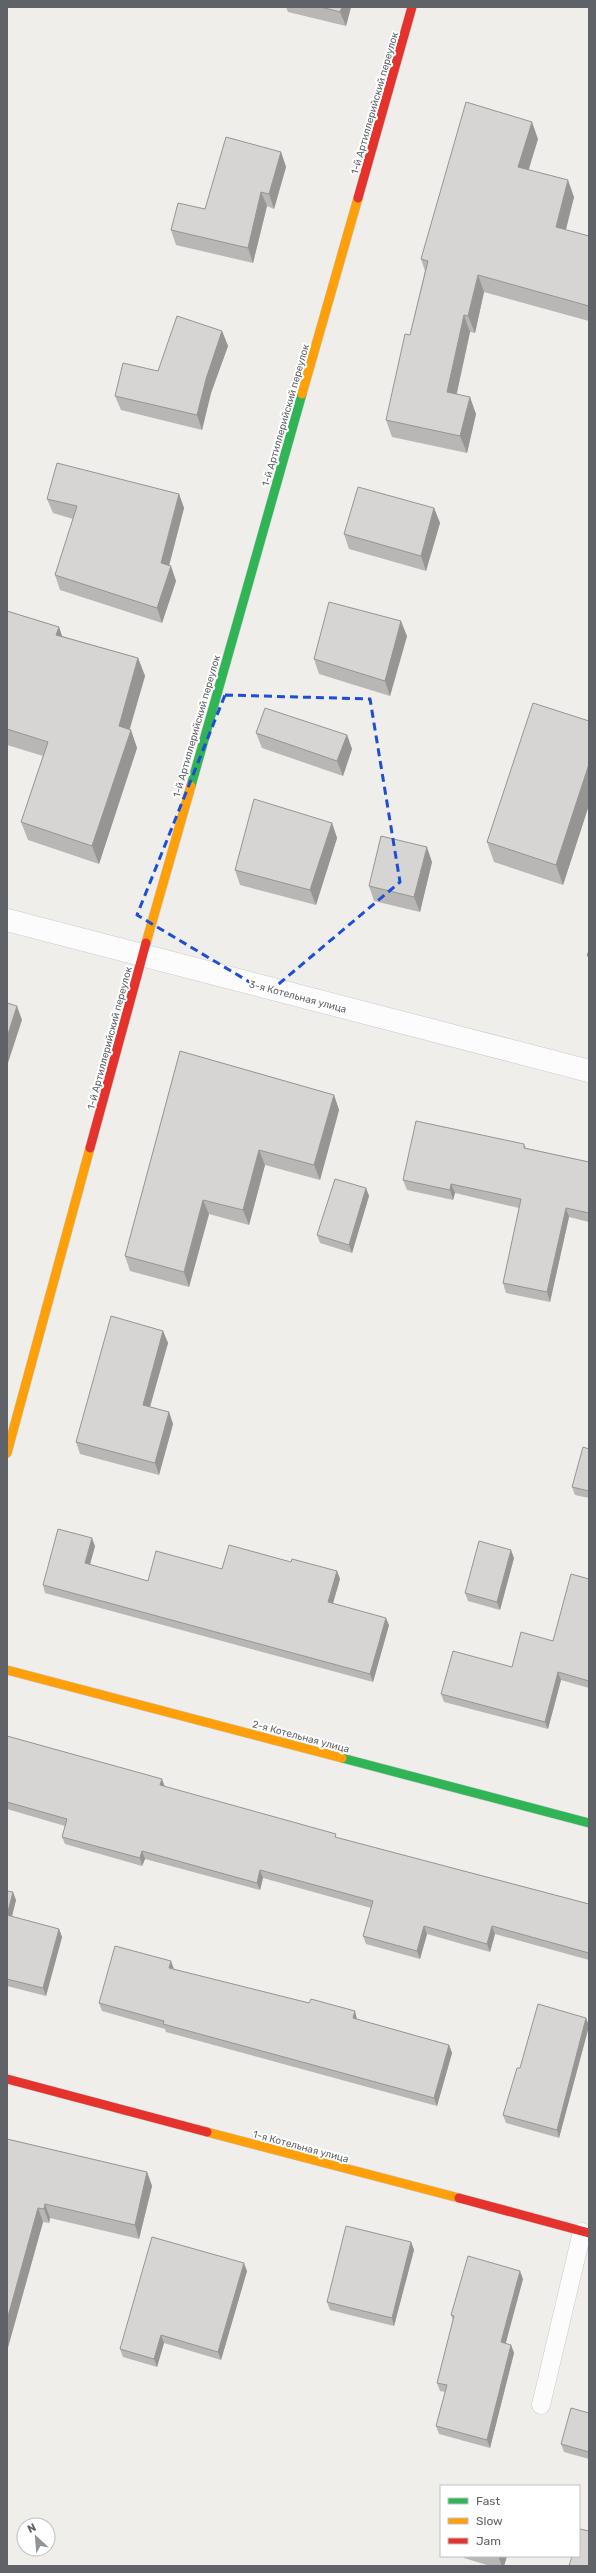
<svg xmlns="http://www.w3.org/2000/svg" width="596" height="2573" viewBox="0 0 596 2573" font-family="Rubik,sans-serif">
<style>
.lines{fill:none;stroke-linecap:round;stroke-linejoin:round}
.lane-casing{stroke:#cbcccc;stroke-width:19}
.street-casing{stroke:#cbcccc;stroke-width:23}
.fast-casing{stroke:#cacacb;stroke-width:10}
.slow-casing{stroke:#cacacb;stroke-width:10}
.jam-casing{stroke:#cacacb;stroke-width:10}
.lane{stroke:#fdfcfc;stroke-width:18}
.street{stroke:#fdfcfc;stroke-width:22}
.fast{stroke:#30b455;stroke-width:9}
.slow{stroke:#ff9f0a;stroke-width:9}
.jam{stroke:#e5322d;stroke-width:9}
.wall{fill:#b8b7b5}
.shaded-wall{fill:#969594}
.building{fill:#d6d5d3;stroke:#969594}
.marked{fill:none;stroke:#1d4ed8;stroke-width:3;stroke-dasharray:8 5;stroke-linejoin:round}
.labels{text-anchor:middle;stroke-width:4;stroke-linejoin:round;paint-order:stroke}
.street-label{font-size:10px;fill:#5f6368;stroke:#fff}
</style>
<rect width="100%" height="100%" fill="#efeeea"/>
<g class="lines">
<defs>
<path id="lane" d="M541,2405L582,2232"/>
<path id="street" d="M7,920L589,1071"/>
<g id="fast">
<path d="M191,786L302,394"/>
<path d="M342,1758L589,1823"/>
</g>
<g id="slow">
<path d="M302,394L358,198"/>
<path d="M146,943L191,786"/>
<path d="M7,1453L90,1148"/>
<path d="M7,1670L342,1758"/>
<path d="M207,2132L459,2198"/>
</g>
<g id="jam">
<path d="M358,198L412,7"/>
<path d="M90,1148L146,943"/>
<path d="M7,2079L207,2132"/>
<path d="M459,2198L589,2233"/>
</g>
</defs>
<use href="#lane" class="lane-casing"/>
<use href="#street" class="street-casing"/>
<use href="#fast" class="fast-casing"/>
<use href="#slow" class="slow-casing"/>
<use href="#jam" class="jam-casing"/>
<use href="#lane" class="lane"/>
<use href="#street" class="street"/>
<use href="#fast" class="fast"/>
<use href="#slow" class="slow"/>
<use href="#jam" class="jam"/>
</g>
<g class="wall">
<path d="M286,7H351L346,26L288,12Z"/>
<path d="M538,139L529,169L574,197L566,230L589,236V321L484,292L475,333L470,332L457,394L476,414L467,453L392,437L386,420L410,335L425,271L421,259Z"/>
<path d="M281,152L286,167L274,209L267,206L253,263L176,245L171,230L205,209Z"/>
<path d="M222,331L228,346L211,393L202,430L121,410L115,396L158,371Z"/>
<path d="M179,494L184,508L169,566L176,581L162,623L60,590L55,575L73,519L53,513L47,499Z"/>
<path d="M434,508L440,523L426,571L349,549L344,534Z"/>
<path d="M7,611L59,627L62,636L138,658L145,676L130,729L137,748L99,864L28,840L21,822L43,756L7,745Z"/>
<path d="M407,636L390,696L319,674L314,659Z"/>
<path d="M589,721V805L563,885L494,862L487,842Z"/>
<path d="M256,733L347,735L352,749L343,776L262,748Z"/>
<path d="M332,823L337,838L316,905L240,885L235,870Z"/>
<path d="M432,862L420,912L374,901L369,886Z"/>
<path d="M180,1051L334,1095L339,1110L320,1180L265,1165L249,1225L209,1214L189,1287L130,1271L125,1256Z"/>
<path d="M524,1144L526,1148L589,1162V1222L569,1217L550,1302L506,1293L503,1283L519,1208L455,1193L453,1200L407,1190L403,1180Z"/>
<path d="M366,1188L369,1196L352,1253L320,1243L317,1235Z"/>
<path d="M163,1331L168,1343L150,1407L169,1412L173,1424L159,1475L80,1454L76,1442Z"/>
<path d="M589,1449V1498L575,1495L572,1487Z"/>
<path d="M95,1546L90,1565L148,1581L222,1569L291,1562L337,1571L340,1579L333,1603L389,1625L373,1682L45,1593L43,1585Z"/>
<path d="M514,1558L500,1610L468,1601L465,1593Z"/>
<path d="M589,1579V1688L561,1680L548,1729L444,1702L441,1694L512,1667L553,1641Z"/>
<path d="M7,1736L164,1787L337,1838L589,1904V1960L495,1934L490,1952L427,1934L420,1959L366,1944L363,1936L371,1908L263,1878L260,1890L145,1859L142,1866L65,1844L62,1837L65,1826L7,1809Z"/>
<path d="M7,1891L16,1900L12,1917L59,1929L62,1937L46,1996L7,1986Z"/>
<path d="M174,1969L357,2019L449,2045L452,2053L437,2106L166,2032L165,2029L102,2011L99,2003Z"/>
<path d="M586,2018L589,2026L559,2138L506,2123L503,2115L520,2068Z"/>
<path d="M7,2139L147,2172L152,2186L139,2239L50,2218L49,2223L43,2222L7,2351Z"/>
<path d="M411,2242L414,2250L394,2326L330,2310L327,2302Z"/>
<path d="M247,2271L221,2360L164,2343L157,2367L123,2357L120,2349Z"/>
<path d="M523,2279L505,2343L511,2345L514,2353L490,2448L439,2434L436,2426L445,2392L440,2391L437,2383L453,2320L451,2315Z"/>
<path d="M589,2413V2459L564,2452L561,2444Z"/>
<path d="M463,2556H507L504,2566H490L464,2558Z"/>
</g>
<g class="shaded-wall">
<path d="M342,7H351L346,26L340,12Z"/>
<path d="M532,122L538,139L524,184L518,167Z"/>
<path d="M281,152L286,167L274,209L269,194Z"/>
<path d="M568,180L574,197L562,244L556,227Z"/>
<path d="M261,192L267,206L253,263L248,248Z"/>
<path d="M478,275L484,292L475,333L468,316Z"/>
<path d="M464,315L470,332L453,409L447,392Z"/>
<path d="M222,331L228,346L211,393L202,430L197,415L206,379Z"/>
<path d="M470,397L476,414L467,453L460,436Z"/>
<path d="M179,494L184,508L166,577L161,563Z"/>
<path d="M434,508L440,523L426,571L421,556Z"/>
<path d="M171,566L176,581L162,623L157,608Z"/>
<path d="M401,621L407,636L390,696L385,681Z"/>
<path d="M59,627L65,645L56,635Z"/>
<path d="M138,658L145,676L125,744L119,726Z"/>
<path d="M131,730L137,748L99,864L92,846Z"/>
<path d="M347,735L352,749L343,776L337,761Z"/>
<path d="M589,764V805L563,885L556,865Z"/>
<path d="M332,823L337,838L316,905L310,890Z"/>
<path d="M427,847L432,862L420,912L414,897Z"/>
<path d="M17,1006L22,1020L7,1066V1037Z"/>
<path d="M334,1095L339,1110L320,1180L314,1165Z"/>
<path d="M259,1150L265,1165L249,1225L243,1210Z"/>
<path d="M451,1184L455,1193L453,1200L450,1190Z"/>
<path d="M366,1188L369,1196L352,1253L349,1245Z"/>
<path d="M203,1200L209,1214L189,1287L184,1272Z"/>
<path d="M566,1208L569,1217L550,1302L547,1292Z"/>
<path d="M163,1331L168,1343L147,1417L143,1405Z"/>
<path d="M169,1412L173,1424L159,1475L155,1463Z"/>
<path d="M92,1538L95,1546L88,1571L85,1563Z"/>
<path d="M511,1550L514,1558L500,1610L497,1602Z"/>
<path d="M337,1571L340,1579L331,1610L328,1602Z"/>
<path d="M386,1618L389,1625L373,1682L370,1674Z"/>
<path d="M558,1672L561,1680L548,1729L545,1722Z"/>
<path d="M162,1779L165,1787L160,1785Z"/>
<path d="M142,1851L145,1859L142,1866L140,1858Z"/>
<path d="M260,1870L263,1878L260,1890L257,1883Z"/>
<path d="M13,1892L16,1900L10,1923L7,1915Z"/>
<path d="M424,1926L427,1934L420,1959L417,1951Z"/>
<path d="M492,1926L495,1934L490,1952L487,1944Z"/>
<path d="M59,1929L62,1937L46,1996L43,1988Z"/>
<path d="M171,1961L174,1969L169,1968Z"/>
<path d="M355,2011L357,2019L353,2018Z"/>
<path d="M586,2018L589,2026L559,2138L557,2130Z"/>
<path d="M449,2045L452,2053L437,2106L434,2098Z"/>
<path d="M147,2172L152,2186L139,2239L135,2225Z"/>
<path d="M45,2204L50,2218L49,2223L44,2209Z"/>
<path d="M38,2208L43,2222L7,2351V2320Z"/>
<path d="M411,2242L414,2250L394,2326L392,2318Z"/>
<path d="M244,2263L247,2271L221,2360L218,2352Z"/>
<path d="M520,2271L523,2279L504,2350L501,2342Z"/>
<path d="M161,2335L164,2343L157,2367L154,2359Z"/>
<path d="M511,2345L514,2353L490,2448L487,2440Z"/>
<path d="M498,2556H507L504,2566H502Z"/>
</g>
<g class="building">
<path d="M321,7H342L340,12Z"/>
<path d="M466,102L532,122L518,167L568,180L556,227L589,236V306L478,275L468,316L464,315L447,392L470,397L460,436L386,420L405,334L410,335L428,261L421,259Z"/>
<path d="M226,137L281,152L269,194L261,192L248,248L171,230L178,203L205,209Z"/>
<path d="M177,316L222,331L206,379L197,415L115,396L123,363L158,371Z"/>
<path d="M57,463L179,494L161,563L171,566L157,608L55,575L77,506L47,499Z"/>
<path d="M358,487L434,508L421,556L344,534Z"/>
<path d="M329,602L401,621L385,681L314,659Z"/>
<path d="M7,611L59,627L56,635L138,658L119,726L131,730L92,846L21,822L48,742L7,729Z"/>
<path d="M533,703L589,721V764L556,865L487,842Z"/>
<path d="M265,708L347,735L337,761L256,733Z"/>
<path d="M254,799L332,823L310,890L235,870Z"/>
<path d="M381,836L427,847L414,897L369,886Z"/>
<path d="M589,950V956H587Z"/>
<path d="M7,1003L17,1006L7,1037Z"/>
<path d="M180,1051L334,1095L314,1165L259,1150L243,1210L203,1200L184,1272L125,1256Z"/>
<path d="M416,1121L524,1144V1148L589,1162V1213L566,1208L547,1292L503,1283L521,1199L451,1184L450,1190L403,1180Z"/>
<path d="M335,1179L366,1188L349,1245L317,1235Z"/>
<path d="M111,1316L163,1331L143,1405L169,1412L155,1463L76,1442Z"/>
<path d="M583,1447L589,1449V1491L572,1487Z"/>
<path d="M58,1529L92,1538L85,1563L148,1581L156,1551L222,1569L229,1545L291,1562L292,1559L337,1571L328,1602L386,1618L370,1674L43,1585Z"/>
<path d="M479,1541L511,1550L497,1602L465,1593Z"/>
<path d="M571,1574L589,1579V1681L558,1672L545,1722L441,1694L453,1651L512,1667L521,1632L553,1641Z"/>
<path d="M7,1736L162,1779L160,1785L336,1834L335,1837L589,1904V1953L492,1926L487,1944L424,1926L417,1951L363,1936L373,1901L260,1870L257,1883L142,1851L140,1858L62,1837L67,1819L7,1802Z"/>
<path d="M7,1891L13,1892L7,1915Z"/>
<path d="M7,1915L59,1929L43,1988L7,1979Z"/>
<path d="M115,1946L171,1961L169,1968L309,2003L311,1999L355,2011L353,2018L449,2045L434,2098L163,2024L164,2021L99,2003Z"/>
<path d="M538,2004L586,2018L557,2130L503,2115L517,2068H520Z"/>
<path d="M7,2139L147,2172L135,2225L45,2204L44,2209L38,2208L7,2320Z"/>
<path d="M346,2226L411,2242L392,2318L327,2302Z"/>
<path d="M152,2237L244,2263L218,2352L161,2335L154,2359L120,2349Z"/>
<path d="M468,2256L520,2271L501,2342L511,2345L487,2440L436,2426L447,2385L437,2383L454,2316L451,2315Z"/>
<path d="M571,2408L589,2413V2452L561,2444Z"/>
<path d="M580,2529L589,2531V2566H569L572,2556H579V2532Z"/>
</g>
<path class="marked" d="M225,695L370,699L400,882L268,993L137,915Z"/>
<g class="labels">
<g class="street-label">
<text transform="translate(374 103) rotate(-74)" y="4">1-й Артиллерийский переулок</text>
<text transform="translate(285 415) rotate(-74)" y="4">1-й Артиллерийский переулок</text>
<text transform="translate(196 726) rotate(-74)" y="4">1-й Артиллерийский переулок</text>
<text transform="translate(298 996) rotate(15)" y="4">3-я Котельная улица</text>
<text transform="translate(109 1038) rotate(-75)" y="4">1-й Артиллерийский переулок</text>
<text transform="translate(301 1736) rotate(15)" y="4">2-я Котельная улица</text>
<text transform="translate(301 2146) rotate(15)" y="4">1-я Котельная улица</text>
</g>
</g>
<rect width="596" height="2573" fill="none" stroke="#5f6368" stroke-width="16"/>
<rect x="440" y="2485" width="140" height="72" fill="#ffffff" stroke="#bfc1c3"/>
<rect x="448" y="2498" width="20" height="6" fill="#30b455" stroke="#bfc1c3"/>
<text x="476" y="2505" font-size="12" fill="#5f6368">Fast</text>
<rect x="448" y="2518" width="20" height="6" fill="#ff9f0a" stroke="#bfc1c3"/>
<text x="476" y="2525" font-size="12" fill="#5f6368">Slow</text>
<rect x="448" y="2538" width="20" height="6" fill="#e5322d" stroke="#bfc1c3"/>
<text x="476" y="2545" font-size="12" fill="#5f6368">Jam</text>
<g transform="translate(36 2537) rotate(334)"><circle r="19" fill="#ffffff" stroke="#bfc1c3"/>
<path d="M0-3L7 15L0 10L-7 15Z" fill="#919496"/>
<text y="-6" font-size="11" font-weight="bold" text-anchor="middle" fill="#5f6368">N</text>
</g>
</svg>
